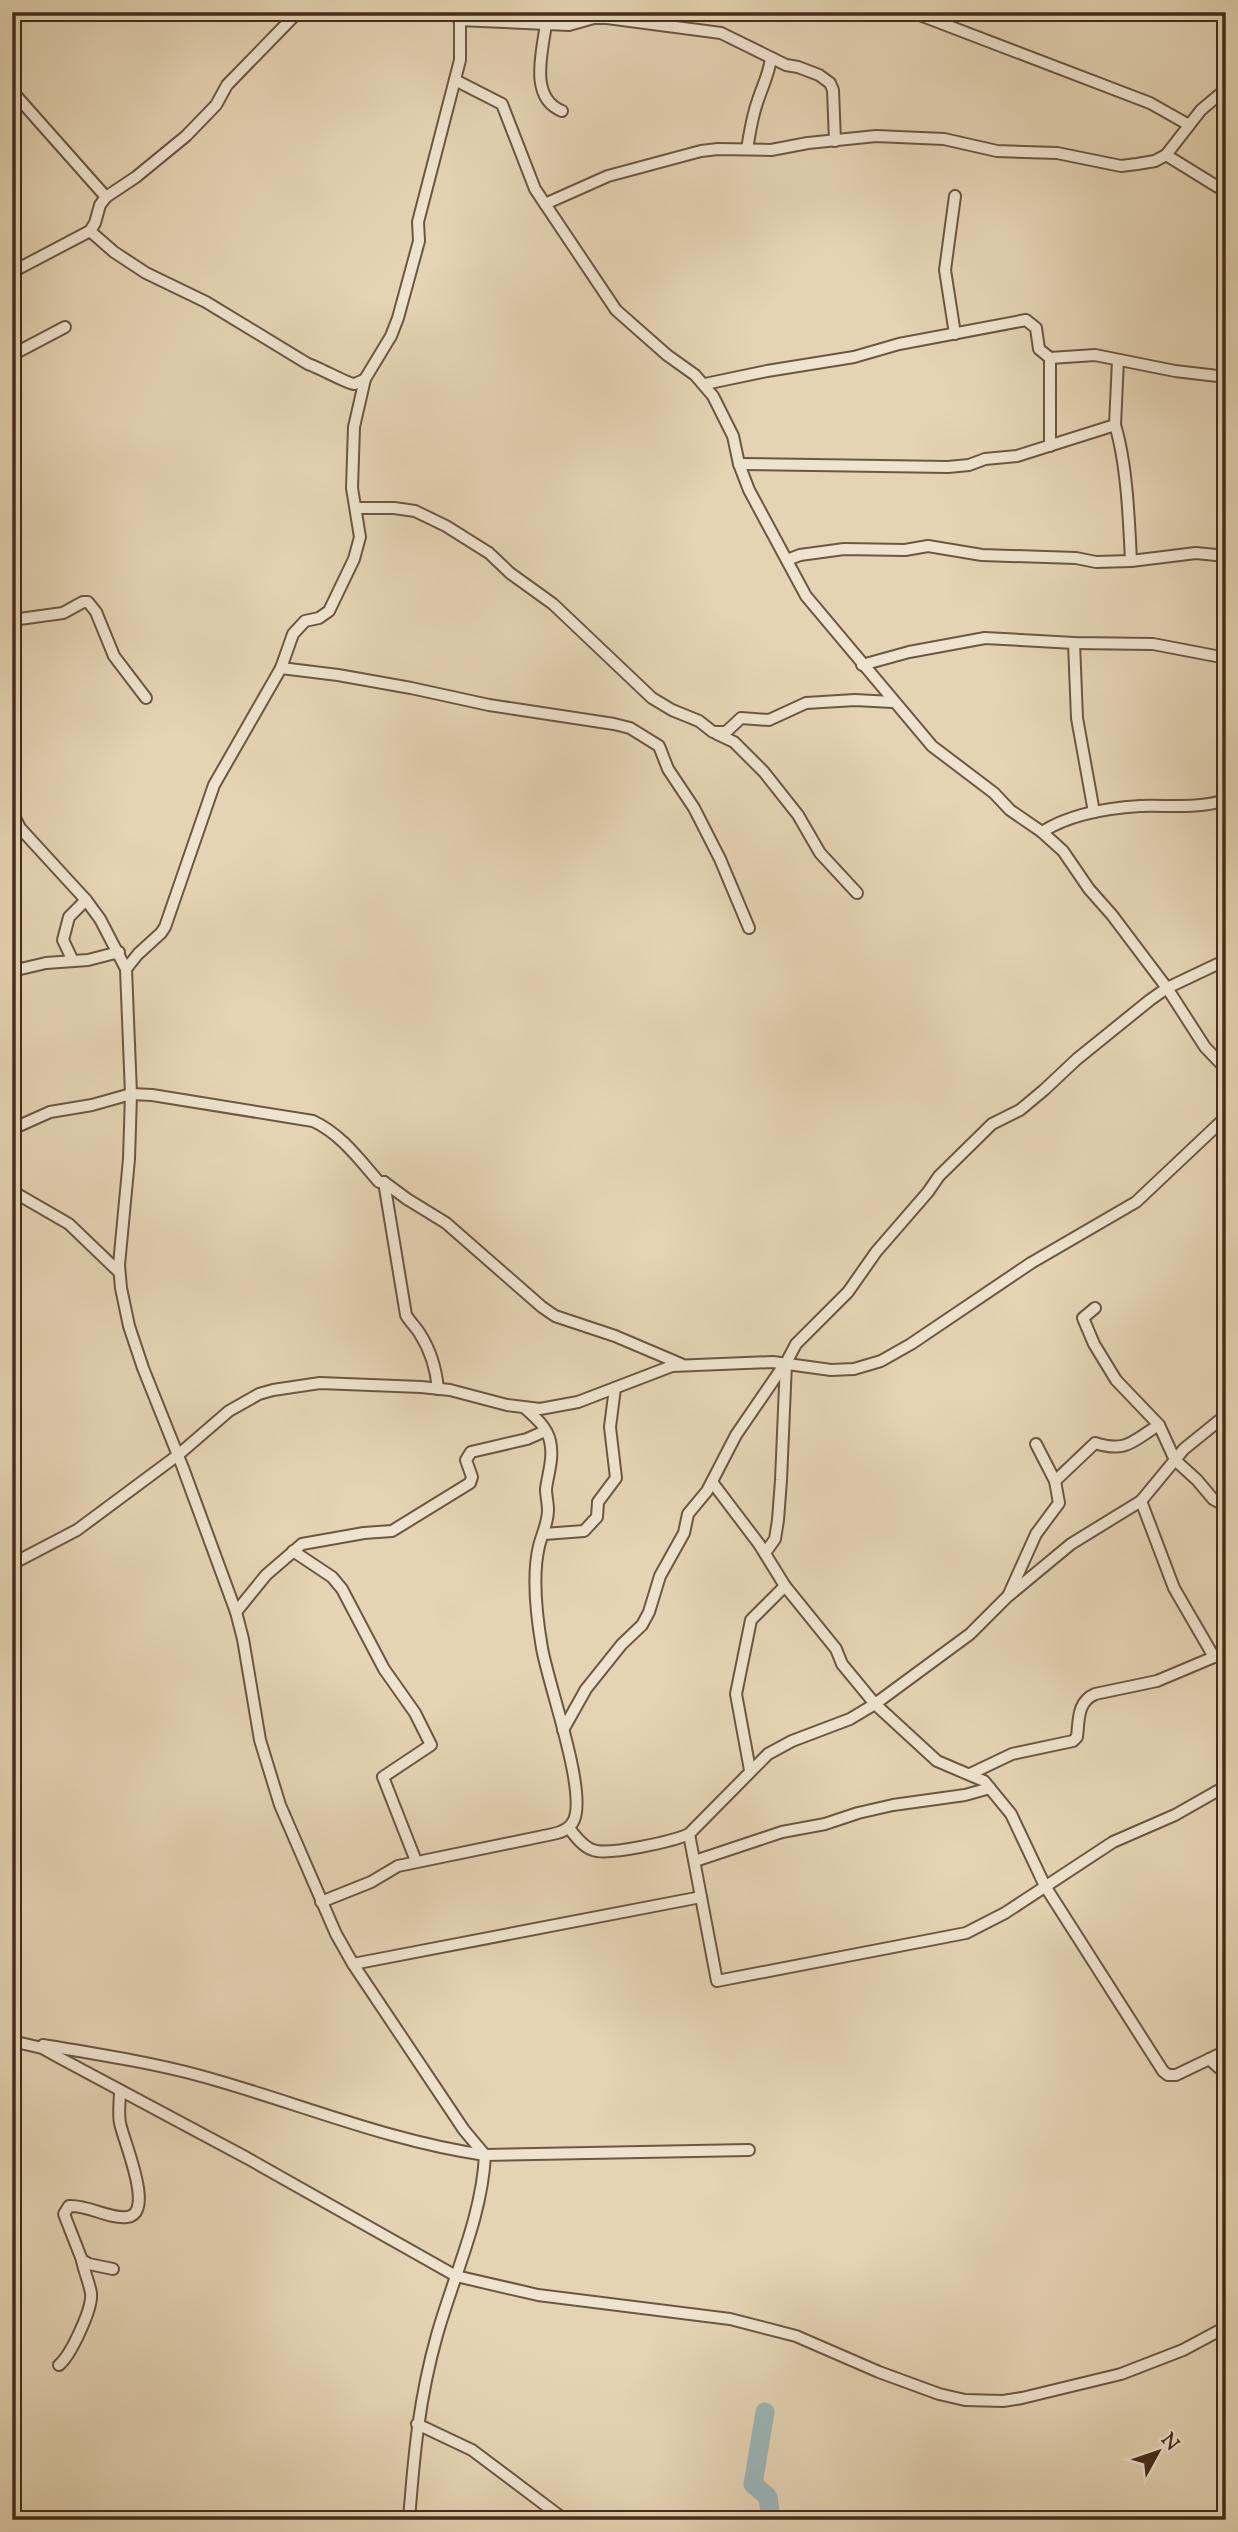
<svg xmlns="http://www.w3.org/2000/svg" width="1238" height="2532" viewBox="0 0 1238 2532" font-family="'Sorts Mill Goudy',serif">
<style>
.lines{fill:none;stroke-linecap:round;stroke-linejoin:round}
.river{stroke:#9ab6b8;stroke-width:19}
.minor-casing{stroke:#6c5740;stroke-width:14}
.minor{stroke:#eee3ce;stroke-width:10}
</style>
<rect width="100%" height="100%" fill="#e5d4b4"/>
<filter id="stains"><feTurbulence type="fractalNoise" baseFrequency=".00286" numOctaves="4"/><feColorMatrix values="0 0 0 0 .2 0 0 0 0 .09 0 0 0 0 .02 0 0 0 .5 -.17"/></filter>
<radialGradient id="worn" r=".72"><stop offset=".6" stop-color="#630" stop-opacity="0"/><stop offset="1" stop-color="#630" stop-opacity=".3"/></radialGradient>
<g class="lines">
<path class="river" d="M765,2412L753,2484L768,2497L771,2520"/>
<defs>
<g id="minor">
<path d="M912,12L1150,103L1189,125"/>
<path d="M459,20L569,25L594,18H607L721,33L786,65L798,67L819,75L830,83L833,90L835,141"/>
<path d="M546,24C542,53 529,98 562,111"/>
<path d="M455,80L502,104L535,189L616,310L667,355L695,375L713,396L733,436L739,464L749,490L806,596L932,746L994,793L1010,810L1042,832L1063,851L1089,889L1112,915L1167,988L1205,1047L1226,1069"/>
<path d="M12,91L106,197"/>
<path d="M747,149C750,132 752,116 758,100C763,85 769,74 771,58"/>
<path d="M1166,155L1226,192"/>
<path d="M545,204L608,176L701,151L718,149L771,150L808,143L876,136L944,139L997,151L1057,153L1121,166L1137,164L1155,161L1166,155L1201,110L1226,89"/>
<path d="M90,231L114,252L146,273L206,302L308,364C318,367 348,384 354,384C355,384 364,380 365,379"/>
<path d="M12,272L90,231L95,223L100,205L106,197L136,177L186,136L216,105L227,85L298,12"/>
<path d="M955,334L945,270L955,196"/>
<path d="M12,355L65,327"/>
<path d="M705,384L767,371L854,357L899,344L1026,320L1036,328L1039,349L1050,358L1095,355L1175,371L1226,377"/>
<path d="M1115,425C1127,464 1129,520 1131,561"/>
<path d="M1050,446V358"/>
<path d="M739,464L948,467L969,465L985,459L1017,456L1115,425L1118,360"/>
<path d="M356,508H394L415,511L446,526L489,553L510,573L553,604L652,698L672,710L699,721L713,732H726L741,718L769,720L806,703L855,700L892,702"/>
<path d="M787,560L800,555L844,549L905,550L928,546L982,555L1076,558L1096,562L1131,561L1196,553L1226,556"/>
<path d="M12,620L63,613L83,602H88L96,612L114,656L146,698"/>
<path d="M1074,643L1077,718L1094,812"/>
<path d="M862,665L909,652L985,638L1074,643L1153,644L1226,658"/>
<path d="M281,668L338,675L411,688L489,705L614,724L630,728L659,746L668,769L694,808L720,859L749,928"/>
<path d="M717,734L734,742L764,772L798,815L820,853L857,893"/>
<path d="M12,812L20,828L86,900L100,919L126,969L131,1094L129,1159L119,1265L121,1288L129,1326L143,1368L183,1468L236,1612L243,1639L260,1740L280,1805L336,1934L353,1964L464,2130L485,2155C482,2217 454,2275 437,2335C419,2399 414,2454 409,2520"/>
<path d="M1042,832C1070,814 1107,808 1140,806C1170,805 1197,809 1226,800"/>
<path d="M73,961L63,940L69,917L86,900"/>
<path d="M126,969L138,954L161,933L165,927L214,785L281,668L293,634L305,621L319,618L329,611L354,559L360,537L352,488L354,427L365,379L391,336L398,318L419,241L418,222L460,60V12"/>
<path d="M12,971L46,963L88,960L119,952"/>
<path d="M12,1123L21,1125L50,1112L92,1105L131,1094L152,1095L313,1121C341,1134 359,1159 379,1182H384L407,1199L446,1223L542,1307L555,1316L615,1336L681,1364"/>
<path d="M384,1182L406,1315C410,1322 416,1327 420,1334C431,1351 436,1368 438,1389"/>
<path d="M12,1191L69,1224L119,1272"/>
<path d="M1095,1308L1083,1318L1094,1344L1116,1380L1159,1425L1175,1460L1197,1480L1213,1499L1226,1506"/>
<path d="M1055,1481L1095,1443C1127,1453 1132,1441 1159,1425"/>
<path d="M712,1482L759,1544L785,1586L836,1649L842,1664L875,1704L937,1761L984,1781L1011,1814L1045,1886L1163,2071L1168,2075H1176L1226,2051"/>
<path d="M1141,1501L1174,1588L1214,1657"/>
<path d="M544,1534L584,1531L597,1517L598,1502L616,1478L610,1427L615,1388"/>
<path d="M293,1551L332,1577L342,1589L384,1669L415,1713L431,1745L383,1777L416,1861"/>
<path d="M765,1553L775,1539L778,1520L781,1480L786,1363L796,1344L848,1292L876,1252L928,1192L939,1176L992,1124L1020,1110L1044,1090L1077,1059L1150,1000L1167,988L1226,960"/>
<path d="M12,1564L77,1530L178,1455L229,1411L259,1394L273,1390L320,1383L421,1387L450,1390L507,1405L540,1409L578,1402L672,1366L773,1362L831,1370L854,1369L881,1361L911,1344L1031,1263L1136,1202L1226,1117"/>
<path d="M1009,1594L1036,1534L1059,1503L1055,1481L1036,1444"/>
<path d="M236,1612L266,1575L302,1544L364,1533L392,1531L470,1483L472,1477L466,1460L471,1452L527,1439L545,1431"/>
<path d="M563,1730L586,1689L622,1644L642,1625L649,1612L660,1576L684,1533L688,1514L707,1491L736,1435L784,1365"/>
<path d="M750,1770L736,1694L751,1620L785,1586"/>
<path d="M970,1774L1012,1754L1073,1741L1077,1737C1079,1720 1077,1702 1095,1694L1157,1681L1226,1652"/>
<path d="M569,1828C575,1836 583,1847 593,1850C608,1856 674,1841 689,1834L768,1754L792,1741L850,1719L875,1704L970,1634L1007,1597L1071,1544L1141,1501L1184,1449L1226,1415"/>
<path d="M689,1834L717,1981L966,1933L1005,1913L1113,1842L1175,1815L1226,1786"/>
<path d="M695,1861L782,1832L825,1824L858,1813L893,1805L965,1795L990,1788"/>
<path d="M321,1902L371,1882L398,1866L553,1834C562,1832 570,1829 574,1820C587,1790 548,1684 542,1648C537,1619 532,1575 539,1546C542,1534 548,1523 548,1510C548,1503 546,1496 546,1489C548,1473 554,1458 550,1441C547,1427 535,1417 525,1408"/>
<path d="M353,1964L701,1897"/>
<path d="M12,2041L42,2048L60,2058L247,2158L456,2276L538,2295L730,2319L796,2336L879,2372L939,2394L965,2400L1003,2401L1022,2398L1121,2374L1183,2350L1226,2327"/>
<path d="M43,2045C96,2054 149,2062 201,2076C296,2102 387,2141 485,2155L749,2150"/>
<path d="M1209,2059L1226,2074"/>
<path d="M113,2269L89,2264L82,2260L64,2214L69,2206C89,2205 108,2219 127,2217C156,2214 123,2140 120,2123C118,2113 120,2101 120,2091"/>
<path d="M59,2365C71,2355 93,2308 91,2293C89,2282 84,2271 82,2260"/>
<path d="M417,2424L472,2450L565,2520"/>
</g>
</defs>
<use href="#minor" class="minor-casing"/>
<use href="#minor" class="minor"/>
</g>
<rect width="1238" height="2532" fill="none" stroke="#e5d4b4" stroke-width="42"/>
<rect x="14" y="14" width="1210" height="2504" fill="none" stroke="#442d19" stroke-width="3.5"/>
<rect x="21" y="21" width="1196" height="2490" fill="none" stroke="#442d19" stroke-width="2"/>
<g transform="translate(1158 2452) rotate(50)" stroke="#eee3ce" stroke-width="5" paint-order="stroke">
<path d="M0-5L12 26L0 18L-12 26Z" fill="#442d19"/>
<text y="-10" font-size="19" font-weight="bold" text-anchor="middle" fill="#442d19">N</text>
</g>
<rect width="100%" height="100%" filter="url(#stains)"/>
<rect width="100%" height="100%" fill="url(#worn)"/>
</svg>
